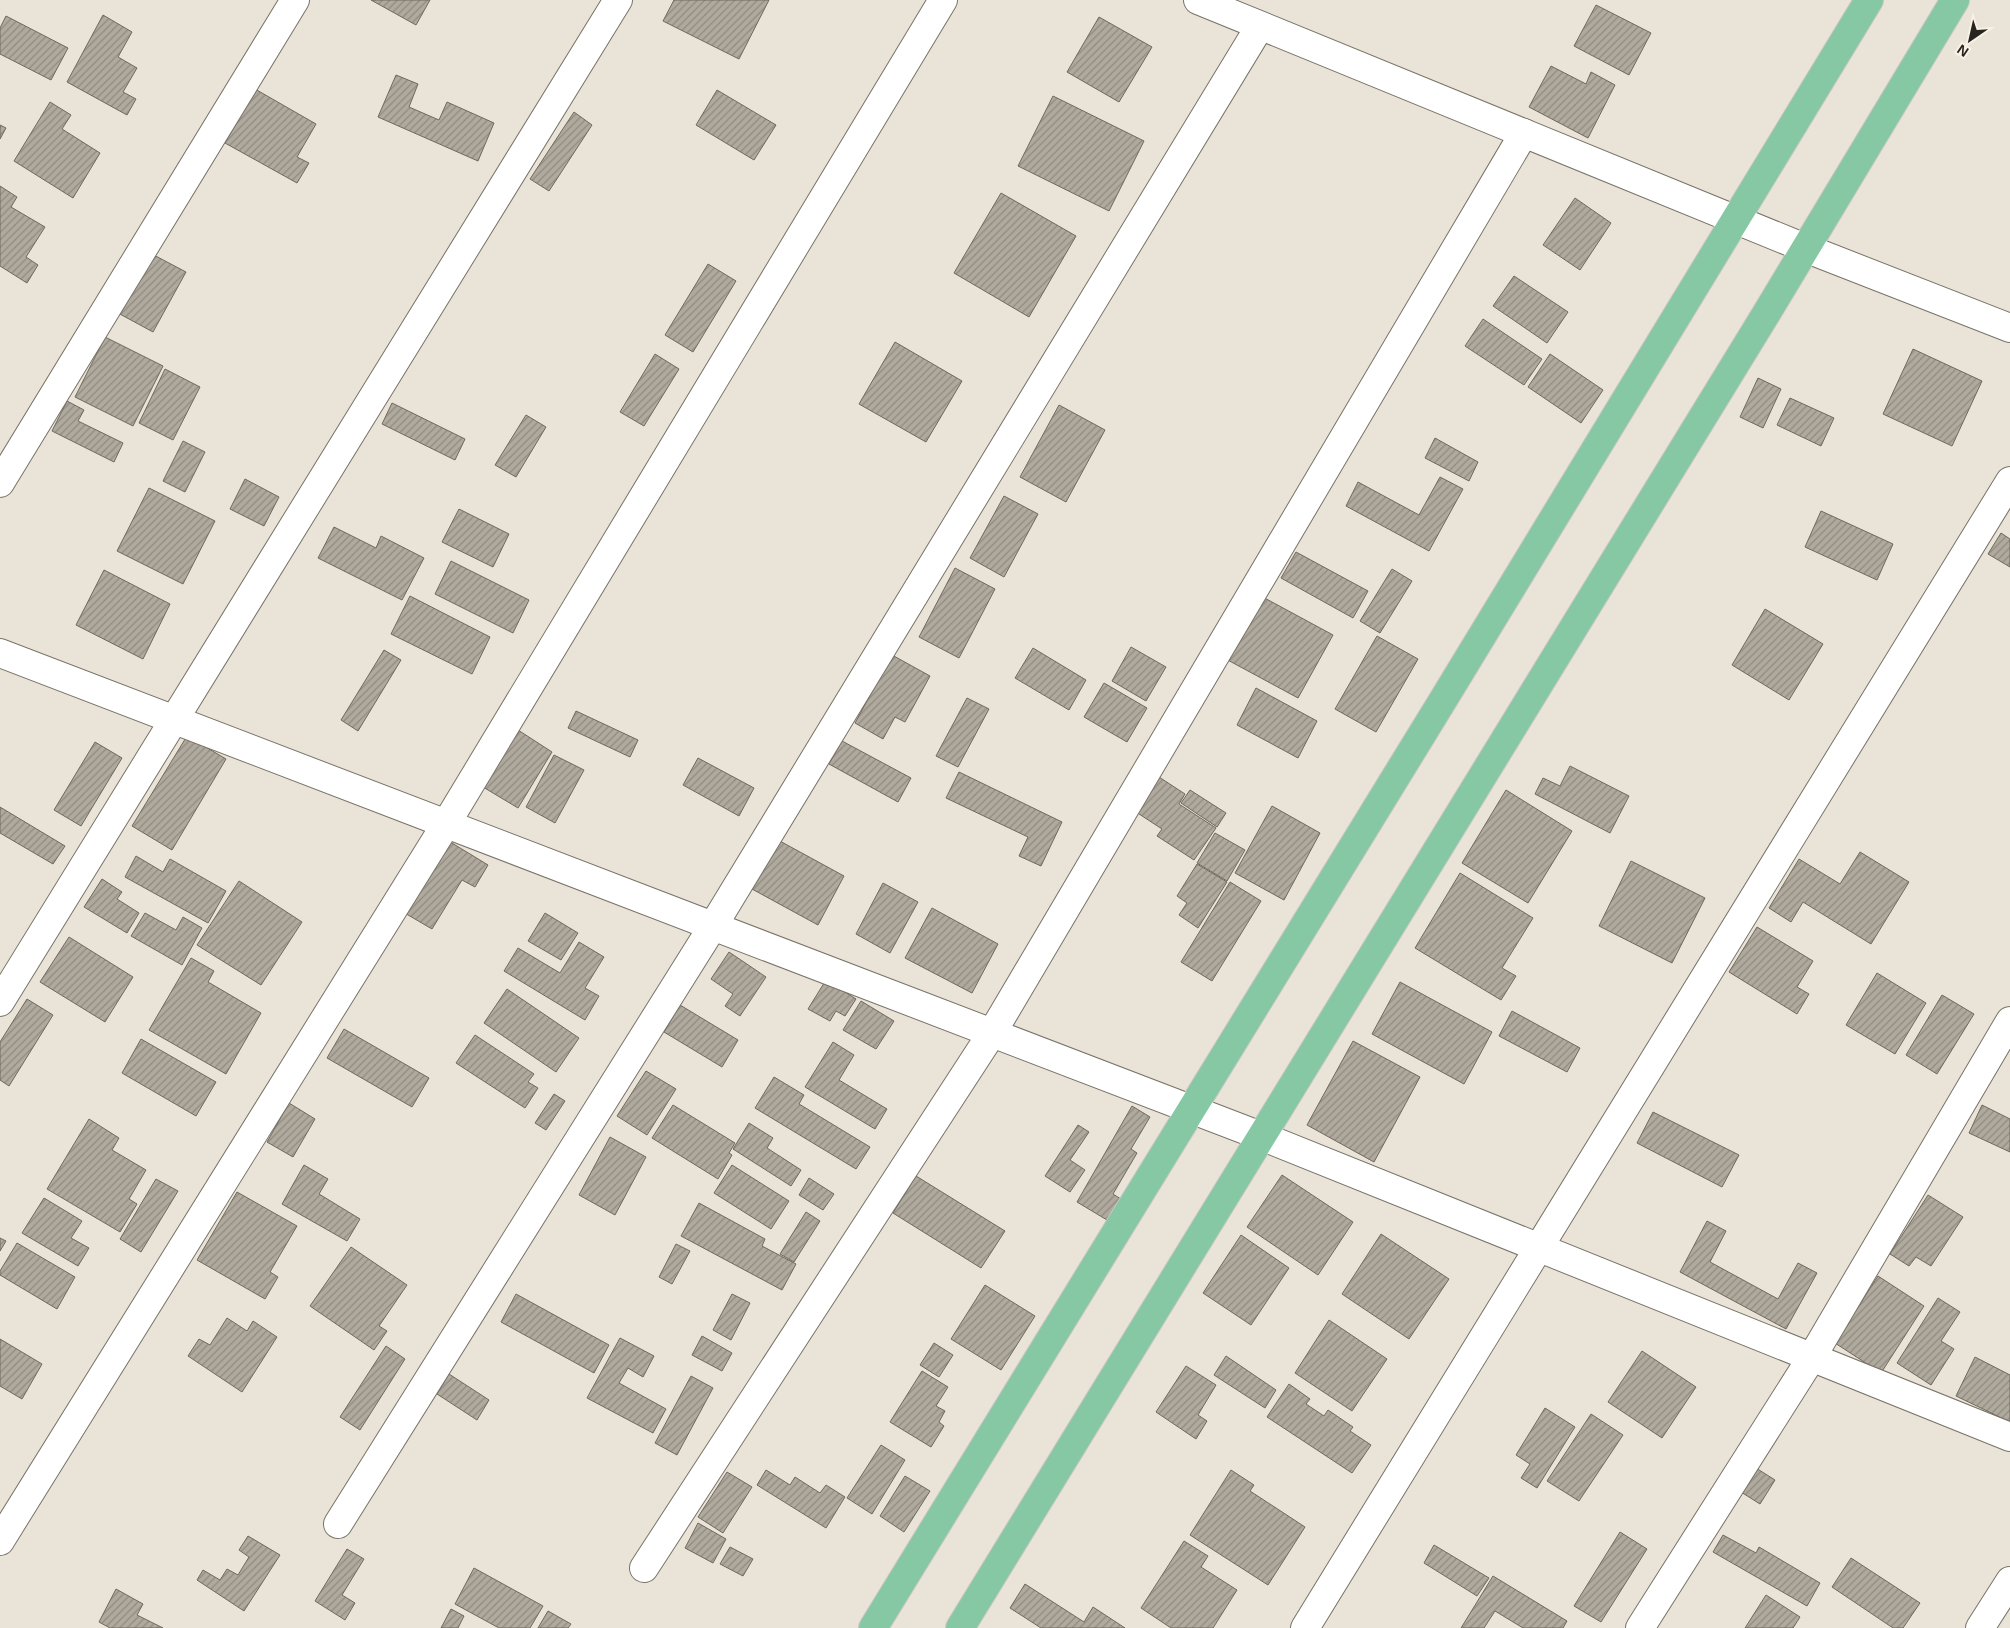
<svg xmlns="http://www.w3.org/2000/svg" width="2010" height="1628" viewBox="0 0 2010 1628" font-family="Arial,sans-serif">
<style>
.building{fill:url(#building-hatch);stroke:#6e685d}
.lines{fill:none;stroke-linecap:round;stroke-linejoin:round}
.minor-casing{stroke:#797368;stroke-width:30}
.major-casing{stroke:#c7c6c5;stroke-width:30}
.minor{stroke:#fff;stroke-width:28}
.major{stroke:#86c8a4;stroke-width:28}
</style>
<defs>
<pattern id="building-hatch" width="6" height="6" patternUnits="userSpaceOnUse" patternTransform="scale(1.25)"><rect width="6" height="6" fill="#b0aa9e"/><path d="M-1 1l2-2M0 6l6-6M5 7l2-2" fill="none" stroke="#8f8a80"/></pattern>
</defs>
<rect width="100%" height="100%" fill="#eae4d8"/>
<g class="building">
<path d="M371,0H430L416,25Z"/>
<path d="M674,0H769L739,59L663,21Z"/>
<path d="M1596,5L1651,33L1629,75L1574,46Z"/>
<path d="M103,15L132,32L118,57L137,68L123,92L136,99L127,115L67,82Z"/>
<path d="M6,16L68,48L51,80L0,54V28Z"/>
<path d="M1099,17L1152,47L1119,102L1067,72Z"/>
<path d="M1551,66L1586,84L1591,72L1615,85L1588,138L1529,107Z"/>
<path d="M396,75L418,84L409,107L439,120L447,102L494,123L478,161L378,117Z"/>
<path d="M255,89L316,124L297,157L309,163L297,183L225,143Z"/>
<path d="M717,90L776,125L754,160L696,125Z"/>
<path d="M1053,96L1144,141L1109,211L1018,166Z"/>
<path d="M50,102L71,115L62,129L100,153L73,198L14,161Z"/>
<path d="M574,112L592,125L549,191L530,179Z"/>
<path d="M0,125L6,128L0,139Z"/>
<path d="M0,186L17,197L11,207L45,227L26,257L38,265L27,283L0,266Z"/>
<path d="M1001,193L1076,236L1029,317L954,273Z"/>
<path d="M1575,198L1611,223L1580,270L1543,245Z"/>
<path d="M150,253L186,272L153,332L118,313Z"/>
<path d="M708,264L736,281L693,352L665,335Z"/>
<path d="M1514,276L1568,312L1547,343L1493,306Z"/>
<path d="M1483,319L1542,359L1524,385L1465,346Z"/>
<path d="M105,337L163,366L133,426L75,397Z"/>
<path d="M895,342L962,381L926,442L859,404Z"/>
<path d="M1913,349L1982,381L1952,446L1883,414Z"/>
<path d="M655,354L679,369L644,426L620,412Z"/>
<path d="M1550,354L1603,390L1581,423L1528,387Z"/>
<path d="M165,369L200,387L173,440L139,423Z"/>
<path d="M1758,378L1781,389L1763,428L1740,417Z"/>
<path d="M1790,398L1834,418L1821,446L1777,425Z"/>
<path d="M67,401L84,410L78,421L123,443L114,462L52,431Z"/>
<path d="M392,403L465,439L455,460L382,424Z"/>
<path d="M1059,405L1105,430L1066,502L1020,477Z"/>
<path d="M526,415L546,427L516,477L495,465Z"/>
<path d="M1435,438L1478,462L1469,481L1425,458Z"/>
<path d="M183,441L205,452L185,492L163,481Z"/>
<path d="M1440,477L1463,489L1429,551L1346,506L1358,482L1419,515Z"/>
<path d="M245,479L279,497L264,526L230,509Z"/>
<path d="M149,488L215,521L183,584L117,551Z"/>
<path d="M1004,496L1038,514L1004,577L970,558Z"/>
<path d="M459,509L509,534L493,567L442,542Z"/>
<path d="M1821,511L1893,544L1877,580L1805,547Z"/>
<path d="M334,527L376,548L381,536L424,558L402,600L318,558Z"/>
<path d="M2001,533L2010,539V567L1988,554Z"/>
<path d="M1296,552L1368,591L1353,618L1281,578Z"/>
<path d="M451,561L529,600L513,633L435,594Z"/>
<path d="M955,568L995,589L959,658L919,637Z"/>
<path d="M1392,569L1412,581L1380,633L1360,621Z"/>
<path d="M104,570L170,604L143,659L76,625Z"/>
<path d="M1259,595L1333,635L1298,698L1224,658Z"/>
<path d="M410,596L490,637L472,674L391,634Z"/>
<path d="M1765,609L1823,644L1789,700L1732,665Z"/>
<path d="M1377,636L1418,659L1376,732L1335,709Z"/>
<path d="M1131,647L1166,667L1146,701L1112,681Z"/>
<path d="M1033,648L1086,680L1069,710L1015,678Z"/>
<path d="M384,650L401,660L358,731L341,720Z"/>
<path d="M892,655L930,676L905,722L895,717L883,739L855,723Z"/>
<path d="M1104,683L1147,708L1127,742L1084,717Z"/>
<path d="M1256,688L1317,721L1298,758L1237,725Z"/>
<path d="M967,698L989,709L958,767L936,756Z"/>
<path d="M576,711L638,740L630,757L568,728Z"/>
<path d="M518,730L552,752L518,808L483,787Z"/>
<path d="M187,736L226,759L172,850L132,826Z"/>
<path d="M842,741L911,778L898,802L829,764Z"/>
<path d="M95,742L122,758L81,826L54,810Z"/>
<path d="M554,755L584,770L555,823L526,807Z"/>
<path d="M698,758L754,788L739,816L683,785Z"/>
<path d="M1570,766L1629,796L1610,833L1535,794L1543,778L1560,786Z"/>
<path d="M959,772L1062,822L1041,866L1019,856L1028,837L946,798Z"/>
<path d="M1159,777L1185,794L1179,804L1216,828L1194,860L1157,836L1162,829L1136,812Z"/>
<path d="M1190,790L1226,813L1217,827L1181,803Z"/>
<path d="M1506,790L1572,831L1528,903L1462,863Z"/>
<path d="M1272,806L1320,833L1284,900L1235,873Z"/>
<path d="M0,807L65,846L53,864L0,833Z"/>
<path d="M1215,833L1245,850L1227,881L1197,863Z"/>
<path d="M447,840L488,865L475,887L462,880L432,929L403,912Z"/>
<path d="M778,840L844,876L818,925L752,889Z"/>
<path d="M1860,852L1909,882L1871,944L1803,902L1791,922L1769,908L1799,859L1840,884Z"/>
<path d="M136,856L163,872L170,859L226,891L208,923L125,877Z"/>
<path d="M1631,861L1705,898L1672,963L1599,926Z"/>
<path d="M1197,864L1227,882L1198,928L1179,915L1187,903L1177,896Z"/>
<path d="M1460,873L1533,918L1502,968L1516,976L1501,1000L1415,948Z"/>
<path d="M102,879L122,892L117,899L139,913L127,933L84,907Z"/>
<path d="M239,881L302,922L261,985L197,945Z"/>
<path d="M1230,882L1261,901L1212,981L1181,962Z"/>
<path d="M883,883L918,902L890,953L856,934Z"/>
<path d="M932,908L998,944L972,993L905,958Z"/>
<path d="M145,913L176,930L183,917L202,928L182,965L131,936Z"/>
<path d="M545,913L578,933L561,960L528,941Z"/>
<path d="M1757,927L1813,961L1797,987L1809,994L1797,1014L1729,972Z"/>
<path d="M69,937L133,977L105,1022L40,982Z"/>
<path d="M579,942L604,957L585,988L599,996L585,1020L504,971L518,948L560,973Z"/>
<path d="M729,952L766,977L740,1016L725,1006L733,994L711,979Z"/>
<path d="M191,958L214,971L208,982L261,1013L226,1074L149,1030Z"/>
<path d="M1877,973L1926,1003L1895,1054L1846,1025Z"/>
<path d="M826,980L856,999L845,1016L836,1011L830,1021L808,1009Z"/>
<path d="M1400,982L1492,1032L1464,1084L1372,1034Z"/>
<path d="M507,989L579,1038L556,1072L484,1023Z"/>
<path d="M1942,995L1974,1014L1937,1074L1906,1055Z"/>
<path d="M27,999L53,1015L9,1086L0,1080V1042Z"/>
<path d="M861,1001L894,1021L876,1049L843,1030Z"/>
<path d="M680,1005L738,1040L722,1067L664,1032Z"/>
<path d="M1512,1011L1580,1048L1567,1072L1499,1036Z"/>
<path d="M344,1029L429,1078L412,1107L327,1058Z"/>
<path d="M475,1035L534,1074L528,1082L538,1088L525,1108L456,1063Z"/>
<path d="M141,1039L216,1082L196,1116L122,1073Z"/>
<path d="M1353,1041L1420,1077L1374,1162L1307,1125Z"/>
<path d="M833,1042L854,1055L839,1080L887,1109L875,1129L805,1087Z"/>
<path d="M646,1071L676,1089L647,1135L617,1116Z"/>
<path d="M774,1077L804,1095L799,1104L870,1147L856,1169L755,1108Z"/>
<path d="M554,1094L565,1101L546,1130L535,1123Z"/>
<path d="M289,1103L315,1119L293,1157L267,1142Z"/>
<path d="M673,1105L735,1143L729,1153L732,1155L718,1179L652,1138Z"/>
<path d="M1982,1105L2010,1119V1152L1969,1133Z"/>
<path d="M1132,1106L1150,1117L1131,1149L1137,1153L1113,1194L1124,1201L1112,1223L1077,1202Z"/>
<path d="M1653,1112L1739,1155L1722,1187L1637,1143Z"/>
<path d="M89,1119L119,1138L112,1150L146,1170L129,1199L137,1204L120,1232L47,1189Z"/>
<path d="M749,1123L773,1138L767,1148L801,1170L791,1186L733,1149Z"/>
<path d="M1078,1125L1089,1132L1070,1160L1085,1170L1070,1192L1045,1176Z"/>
<path d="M610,1137L646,1157L615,1215L579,1195Z"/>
<path d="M304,1165L328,1179L319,1194L360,1219L347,1241L282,1204Z"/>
<path d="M732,1165L789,1201L771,1229L714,1193Z"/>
<path d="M1282,1175L1353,1222L1318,1275L1247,1227Z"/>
<path d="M916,1176L1005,1231L981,1268L893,1213Z"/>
<path d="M809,1178L834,1194L823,1210L799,1195Z"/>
<path d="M156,1179L178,1191L141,1252L120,1239Z"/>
<path d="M237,1192L297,1226L270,1272L278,1277L265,1299L197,1260Z"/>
<path d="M1928,1195L1963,1217L1931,1266L1916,1257L1909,1266L1890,1254Z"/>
<path d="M44,1198L82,1221L71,1238L89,1248L78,1266L22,1233Z"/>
<path d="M699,1203L765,1239L762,1246L796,1264L782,1290L681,1236Z"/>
<path d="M806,1212L820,1221L794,1262L780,1254Z"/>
<path d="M1707,1221L1726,1231L1710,1262L1778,1299L1798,1263L1817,1273L1786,1329L1680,1272Z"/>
<path d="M1381,1234L1449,1279L1409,1339L1342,1294Z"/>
<path d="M1241,1235L1289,1268L1251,1325L1203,1293Z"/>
<path d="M0,1238L6,1241L0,1251Z"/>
<path d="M17,1243L75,1277L57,1309L0,1275V1271Z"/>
<path d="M676,1244L690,1251L672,1284L659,1277Z"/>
<path d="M351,1247L407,1285L379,1326L387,1331L374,1350L310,1306Z"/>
<path d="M1878,1276L1924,1306L1881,1373L1835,1343Z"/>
<path d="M985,1285L1035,1316L1001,1370L951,1339Z"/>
<path d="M516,1294L609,1345L594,1373L501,1322Z"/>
<path d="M732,1294L750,1303L731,1340L713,1330Z"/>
<path d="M1938,1298L1960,1312L1941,1341L1954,1349L1931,1385L1897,1363Z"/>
<path d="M227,1318L247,1331L253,1321L277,1337L242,1392L188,1356L199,1339L210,1345Z"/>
<path d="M1329,1320L1387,1359L1352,1411L1295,1373Z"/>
<path d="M702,1336L732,1353L722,1371L692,1355Z"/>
<path d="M620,1338L654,1356L643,1377L628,1368L619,1383L666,1409L653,1433L587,1398Z"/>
<path d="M0,1339L42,1364L22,1399L0,1386Z"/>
<path d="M934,1343L953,1355L939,1377L920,1365Z"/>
<path d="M386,1346L405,1359L360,1430L340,1417Z"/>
<path d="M1642,1351L1696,1387L1662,1438L1608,1402Z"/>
<path d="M1226,1356L1276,1390L1265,1408L1214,1375Z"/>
<path d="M1975,1357L2010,1375V1422L1956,1396Z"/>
<path d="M1186,1366L1216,1385L1198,1415L1207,1421L1196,1439L1156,1412Z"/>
<path d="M922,1371L948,1387L936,1406L945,1411L939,1422L944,1426L931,1447L890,1422Z"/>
<path d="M449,1374L489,1400L477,1420L437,1394Z"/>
<path d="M691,1376L713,1388L677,1455L655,1443Z"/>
<path d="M1289,1384L1310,1399L1306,1404L1324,1416L1328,1410L1353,1427L1350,1431L1371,1445L1352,1473L1267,1417Z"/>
<path d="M1545,1408L1575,1427L1537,1488L1521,1478L1530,1464L1516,1455Z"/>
<path d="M1591,1414L1623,1435L1579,1501L1547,1481Z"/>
<path d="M881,1445L905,1460L872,1514L847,1498Z"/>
<path d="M1756,1468L1775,1480L1760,1504L1741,1492Z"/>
<path d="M766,1470L790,1485L795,1477L820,1493L826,1485L845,1497L826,1528L757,1485Z"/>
<path d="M1231,1470L1254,1485L1250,1491L1305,1527L1268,1585L1190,1535Z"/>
<path d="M727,1472L752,1487L723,1533L698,1517Z"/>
<path d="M905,1476L930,1491L904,1532L880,1516Z"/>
<path d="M698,1523L726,1539L713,1563L685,1548Z"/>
<path d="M1620,1532L1647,1549L1601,1622L1574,1606Z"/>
<path d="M1723,1535L1756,1553L1759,1547L1820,1583L1807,1606L1713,1552Z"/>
<path d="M248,1536L280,1555L244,1611L197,1580L203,1570L220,1580L227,1569L238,1575L249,1557L239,1550Z"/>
<path d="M1184,1541L1208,1556L1201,1567L1237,1590L1213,1628H1171L1141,1608Z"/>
<path d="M1434,1545L1489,1578L1477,1596L1424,1563Z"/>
<path d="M730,1547L753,1559L743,1576L720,1564Z"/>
<path d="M347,1549L364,1559L342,1595L355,1603L345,1620L315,1601Z"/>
<path d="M1851,1558L1920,1603L1903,1628H1893L1832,1587Z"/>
<path d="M474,1568L543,1606L530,1628H499L455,1604Z"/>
<path d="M1493,1576L1567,1621L1563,1628H1523L1495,1611L1484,1628H1461Z"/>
<path d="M1025,1584L1084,1622L1093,1607L1125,1628H1041L1010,1608Z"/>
<path d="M116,1589L143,1604L137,1615L163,1628H110L99,1622Z"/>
<path d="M1766,1595L1800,1617L1793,1628H1745Z"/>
<path d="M451,1609L464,1616L458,1628H441Z"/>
<path d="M548,1611L571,1624L568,1628H538Z"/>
</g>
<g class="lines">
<defs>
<g id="minor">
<path d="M1198,0L1805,248L2010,328"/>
<path d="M0,483L295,0"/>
<path d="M0,653L1261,1136L2010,1437"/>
<path d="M0,1002L618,0"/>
<path d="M338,1524L713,926L1260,26"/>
<path d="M0,1541L446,824L943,0"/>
<path d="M644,1568L992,1033L1524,133"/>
<path d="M1305,1628L2010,481"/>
<path d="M1640,1628L1812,1357L2010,1021"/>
<path d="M1980,1628L2010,1581"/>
</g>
<g id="major">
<path d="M873,1628L1443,700L1869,0"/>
<path d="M960,1628L1766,314L1955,0"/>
</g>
</defs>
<use href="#minor" class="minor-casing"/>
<use href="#major" class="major-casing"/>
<use href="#minor" class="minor"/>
<use href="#major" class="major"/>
</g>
<g transform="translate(1970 40) rotate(214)" stroke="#f8f1e5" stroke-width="4" paint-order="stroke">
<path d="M0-4L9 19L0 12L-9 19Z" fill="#282521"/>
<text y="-8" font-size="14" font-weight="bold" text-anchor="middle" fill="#282521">N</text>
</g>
</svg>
